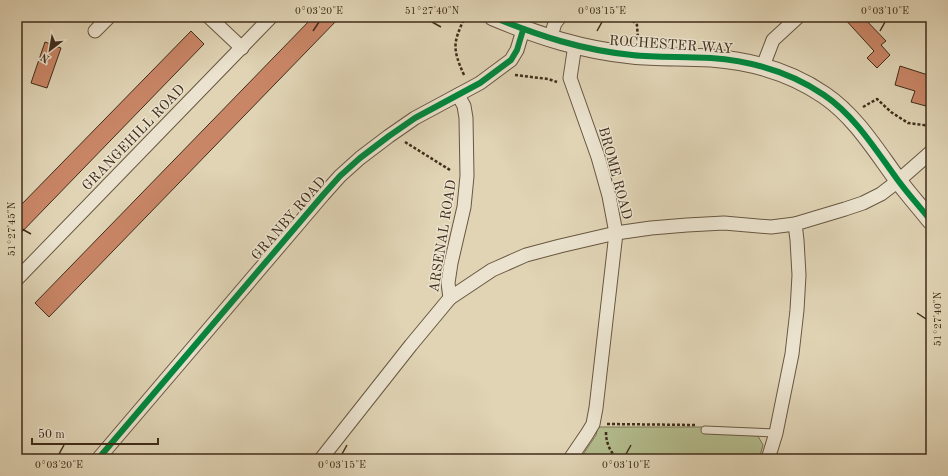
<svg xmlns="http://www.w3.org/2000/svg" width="948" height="476" viewBox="0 0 948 476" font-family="'Old Standard TT',serif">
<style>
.green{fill:#b3bc8d;stroke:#7a7454}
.building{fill:#c98667;stroke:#402d1a}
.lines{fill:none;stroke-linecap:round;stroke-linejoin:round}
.service-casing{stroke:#685741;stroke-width:9}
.minor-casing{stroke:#685741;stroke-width:15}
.tertiary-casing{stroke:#685741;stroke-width:19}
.path{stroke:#402d1a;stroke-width:2.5;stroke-dasharray:3 2;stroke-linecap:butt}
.service{stroke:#ebe3cf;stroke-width:7}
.minor{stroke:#ebe3cf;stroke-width:13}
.tertiary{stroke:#ebe3cf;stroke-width:17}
.cycleway-casing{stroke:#ebe3cf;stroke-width:8}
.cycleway{stroke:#00873e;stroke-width:6}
.ticks{fill:none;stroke:#402d1a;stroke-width:1.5}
.labels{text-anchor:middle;stroke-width:3;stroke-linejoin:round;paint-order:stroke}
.street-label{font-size:14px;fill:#402d1a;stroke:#ebe3cf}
.neatline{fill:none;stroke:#402d1a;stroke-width:1.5}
.ticks-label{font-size:10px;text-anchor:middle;fill:#402d1a}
</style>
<rect width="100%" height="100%" fill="#e0d4b5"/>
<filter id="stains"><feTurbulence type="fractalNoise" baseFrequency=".005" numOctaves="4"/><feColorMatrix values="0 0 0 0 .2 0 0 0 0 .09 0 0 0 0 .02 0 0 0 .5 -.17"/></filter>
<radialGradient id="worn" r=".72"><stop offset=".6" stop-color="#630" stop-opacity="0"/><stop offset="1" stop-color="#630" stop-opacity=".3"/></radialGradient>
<path class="green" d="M598,427H703V432L758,436L763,445L759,459H580L596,435Z"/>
<g class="building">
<path d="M313,17H340L49,317L35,303Z"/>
<path d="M843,17H863L886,41L881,45L890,55L877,68L867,58L874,51Z"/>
<path d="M191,31L204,44L17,237V209Z"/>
<path d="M45,42L61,48L47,88L31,83Z"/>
<path d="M900,66L931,76V84L926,106L911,102L915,91L895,85Z"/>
</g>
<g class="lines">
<defs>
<path id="service" d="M705,430L776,433"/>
<g id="minor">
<path d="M209,17L242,48"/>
<path d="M95,31L109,17"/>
<path d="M550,39L555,23L560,17"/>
<path d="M763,66L773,40L798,17"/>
<path d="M17,279L271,17"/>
<path d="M450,298L492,270L526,255L560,246L616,233L651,228L687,225L724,223L771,227L795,224L845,209L863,203L881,194L898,181L931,152"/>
<path d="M98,459L323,195L340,176L360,158L389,136L415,118L480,83L511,60L517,50L523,30"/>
<path d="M321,459L411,345L450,298L448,283L451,263L464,207L467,176L466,118L464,106L458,95"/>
<path d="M570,459L587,434L593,424L596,408L616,233L609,196L598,157L570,78L575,45"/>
<path d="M768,459L776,433L792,354L797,310L799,275L797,240L795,224"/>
</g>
<path id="tertiary" d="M493,17C539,36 582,50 632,55C658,58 685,56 711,58C752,61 789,71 824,95C855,116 875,149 897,179C908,194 920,207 931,221"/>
</defs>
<use href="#service" class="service-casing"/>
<use href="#minor" class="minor-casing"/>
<use href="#tertiary" class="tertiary-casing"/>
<g class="path">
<path d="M629,17L637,25L638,39"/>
<path d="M464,75C452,48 453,43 465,17"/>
<path d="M515,75L548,79L557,82"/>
<path d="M863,107L877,99L891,112L908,123L931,126"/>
<path d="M405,142L450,170H452"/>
<path d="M607,424L696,425"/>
<path d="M606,432C606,443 610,451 617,459"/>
</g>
<use href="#service" class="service"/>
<use href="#minor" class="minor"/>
<use href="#tertiary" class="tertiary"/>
<defs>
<g id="cycleway">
<path d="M493,17C539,36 582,50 632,55C658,58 685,56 711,58C752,61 789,71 824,95C855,116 875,149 897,179C908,194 920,207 931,221"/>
<path d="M98,459L323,195L340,176L360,158L389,136L415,118L480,83L511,60L517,50L523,30"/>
</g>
</defs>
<use href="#cycleway" class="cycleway-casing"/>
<use href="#cycleway" class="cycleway"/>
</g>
<path class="ticks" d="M432,22L441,27M313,31L319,22M597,31L602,22M880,31L885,22M22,229L31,234M917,313L926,319M59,454L64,445M342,454L347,445M626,454L631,445"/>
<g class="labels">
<g class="street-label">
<text transform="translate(671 44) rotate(4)" y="5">ROCHESTER WAY</text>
<text transform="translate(133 137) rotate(-46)" y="5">GRANGEHILL ROAD</text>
<text transform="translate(616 173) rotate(75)" y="5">BROME ROAD</text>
<text transform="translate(288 218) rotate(-49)" y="5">GRANBY ROAD</text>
<text transform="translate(442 236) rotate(-81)" y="5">ARSENAL ROAD</text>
</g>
</g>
<rect width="948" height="476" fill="none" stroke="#e0d4b5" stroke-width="44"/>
<g transform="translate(50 50) rotate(211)" stroke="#ebe3cf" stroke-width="3" paint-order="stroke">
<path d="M0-3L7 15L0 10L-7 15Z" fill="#402d1a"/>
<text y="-6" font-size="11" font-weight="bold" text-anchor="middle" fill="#402d1a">N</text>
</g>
<path d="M32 438v6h126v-6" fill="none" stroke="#402d1a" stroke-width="2"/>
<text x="38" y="438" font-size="12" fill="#402d1a" stroke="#ebe3cf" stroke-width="3" paint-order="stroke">50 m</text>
<rect x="22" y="22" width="904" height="432" class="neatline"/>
<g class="ticks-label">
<text x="319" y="14">0°03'20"E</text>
<text x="432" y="14">51°27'40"N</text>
<text x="602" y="14">0°03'15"E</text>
<text x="885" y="14">0°03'10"E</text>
<text transform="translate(11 229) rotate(-90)" y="4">51°27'45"N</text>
<text transform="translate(937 319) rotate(-90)" y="4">51°27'40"N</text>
<text x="59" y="468">0°03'20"E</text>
<text x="342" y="468">0°03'15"E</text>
<text x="626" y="468">0°03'10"E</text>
</g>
<rect width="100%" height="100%" filter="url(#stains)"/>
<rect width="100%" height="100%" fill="url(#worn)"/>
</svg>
